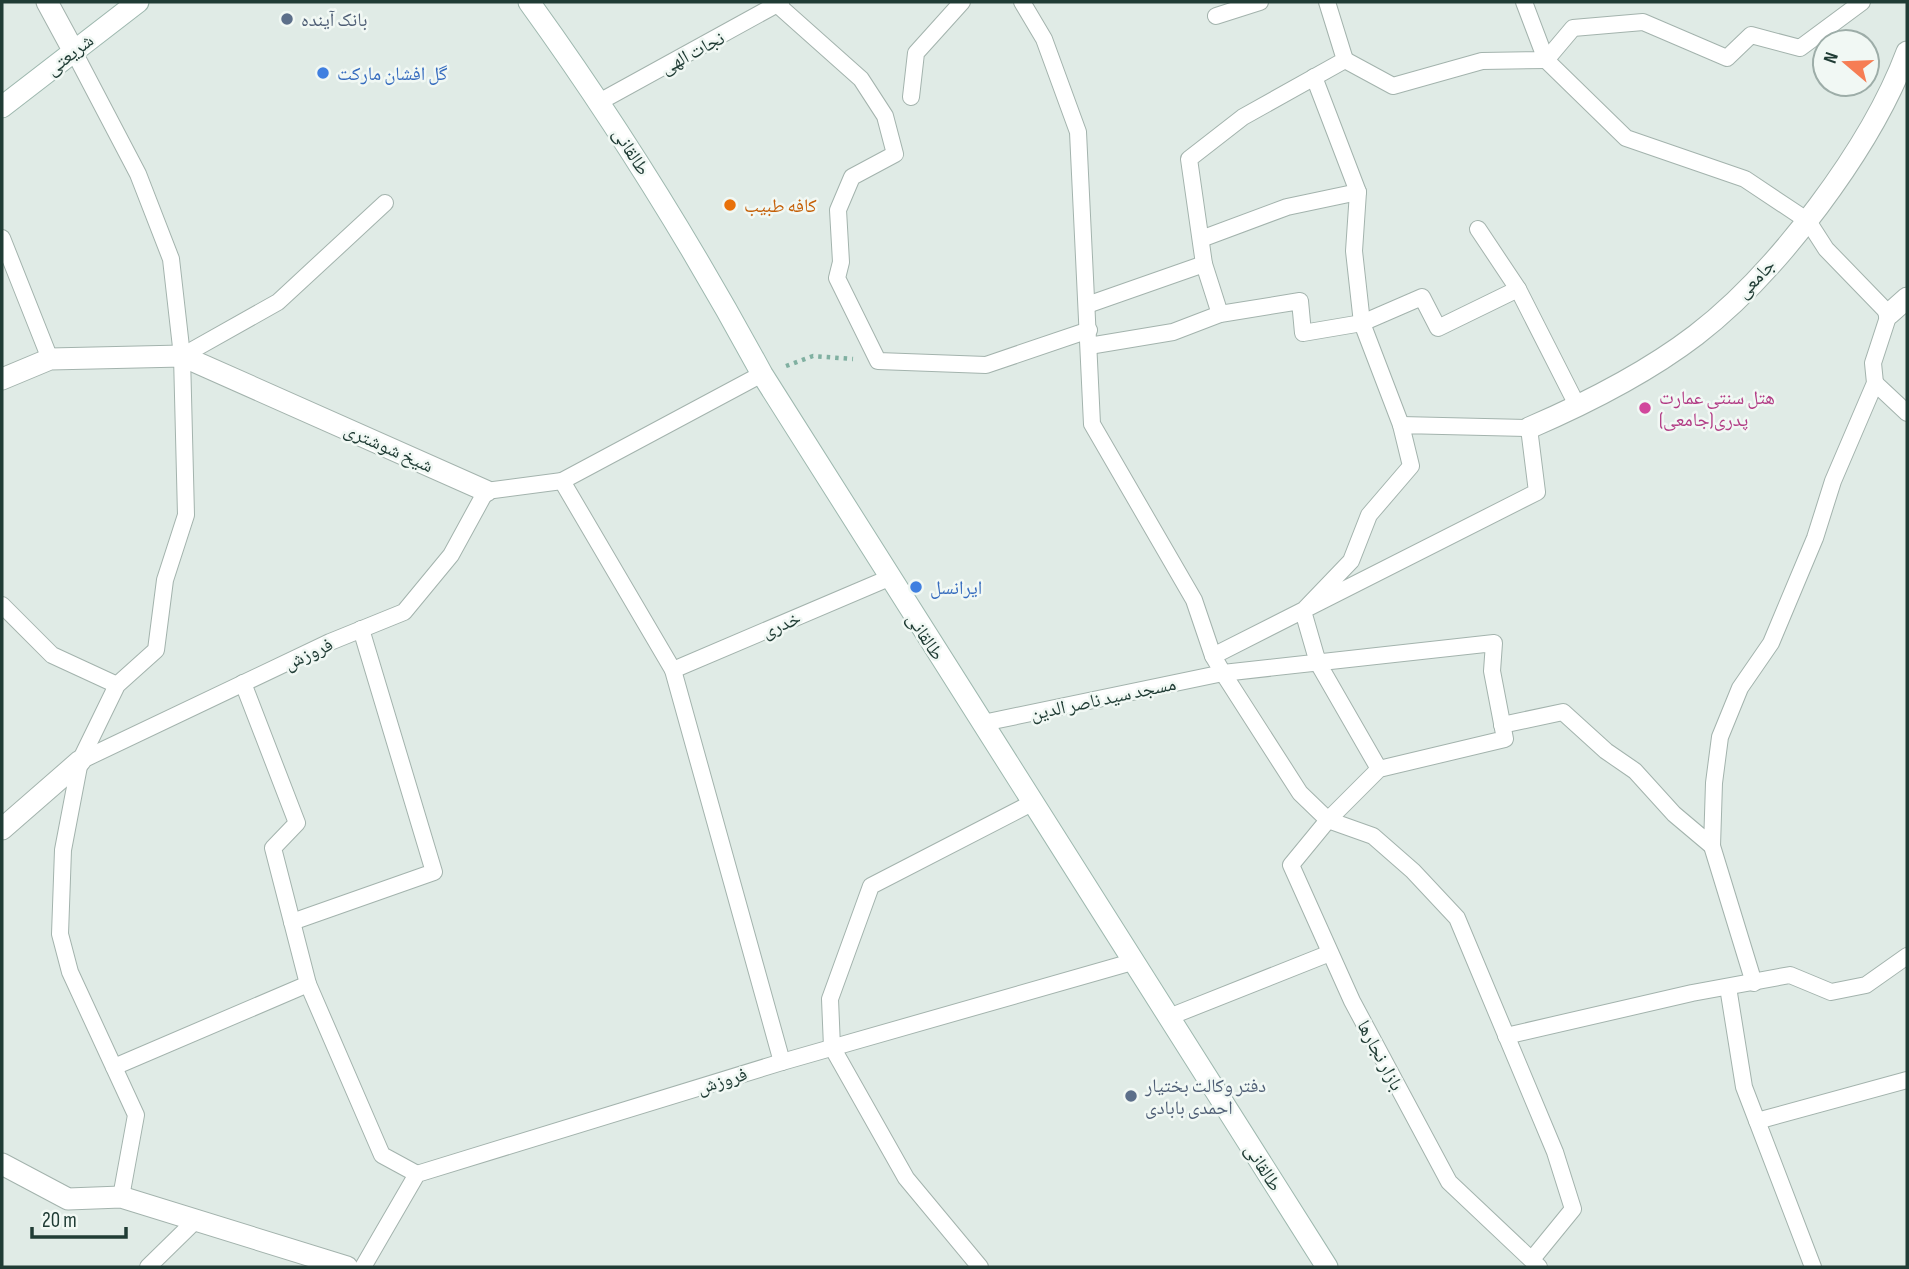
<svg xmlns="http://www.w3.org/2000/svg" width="1909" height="1269" viewBox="0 0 1909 1269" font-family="'Sofia Sans Condensed','Noto Naskh Arabic',sans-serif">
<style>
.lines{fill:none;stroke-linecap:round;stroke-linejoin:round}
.lane-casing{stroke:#a3b3ad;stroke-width:18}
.street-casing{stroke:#a3b3ad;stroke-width:23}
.secondary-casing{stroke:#9eb8af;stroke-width:23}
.path{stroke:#80b0a1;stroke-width:4.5;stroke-dasharray:3.5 5;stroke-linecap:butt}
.lane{stroke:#fff;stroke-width:16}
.street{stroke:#fff;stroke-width:21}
.secondary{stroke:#fff;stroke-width:21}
.service-dot{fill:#5c6f8a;stroke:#f1f8f4;stroke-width:2.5}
.shop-dot{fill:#3f7fe0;stroke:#f1f8f4;stroke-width:2.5}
.food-dot{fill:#e8710a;stroke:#f1f8f4;stroke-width:2.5}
.hotel-dot{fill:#d1479c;stroke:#f1f8f4;stroke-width:2.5}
.labels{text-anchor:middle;stroke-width:5;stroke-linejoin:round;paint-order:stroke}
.service-label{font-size:19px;fill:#4e5e75;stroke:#f1f8f4;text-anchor:start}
.street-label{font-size:19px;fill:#203c35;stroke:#f1f8f4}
.shop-label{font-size:19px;fill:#366cbe;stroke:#f1f8f4;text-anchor:start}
.food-label{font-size:19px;fill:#c56008;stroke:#f1f8f4;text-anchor:start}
.hotel-label{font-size:19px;fill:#b23c85;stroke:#f1f8f4;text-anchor:start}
</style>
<rect width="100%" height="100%" fill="#e0ebe6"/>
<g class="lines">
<defs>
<g id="lane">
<path d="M1022,2L1044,39L1078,132L1092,424L1194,600L1213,656"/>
<path d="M779,6L861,79L885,116L895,154L852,177L838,210L841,262L837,278L878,361L986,365L1089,330"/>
<path d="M1216,16L1260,2"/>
<path d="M73,50L138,174L171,259L182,356L186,515L165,580L156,650L117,685L80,761L63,850L60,934L70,972L136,1115L121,1197"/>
<path d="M1345,60L1393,86L1482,61L1546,60L1524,2"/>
<path d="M911,97L916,53L962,2"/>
<path d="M601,101L781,2"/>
<path d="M1358,192L1354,251L1362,323L1401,425"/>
<path d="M1478,229L1518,289"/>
<path d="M2,238L50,359"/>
<path d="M1201,239L1287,207L1358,192L1314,77"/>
<path d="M1204,264L1220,314"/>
<path d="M1087,305L1204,264L1189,159L1243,117L1345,60L1327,2"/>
<path d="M1089,346L1173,332L1220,314L1300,301L1303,333L1362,323L1422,297L1438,328L1518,289L1578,407"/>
<path d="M182,356L278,302L385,203"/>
<path d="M1875,383L1907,413"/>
<path d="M562,481L673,670L782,1062"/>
<path d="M2,605L52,655L117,685"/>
<path d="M673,670L889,578"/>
<path d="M243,683L297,823L273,848L308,984L382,1155L417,1174"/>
<path d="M983,723L1223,673L1300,793L1328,820L1373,836L1413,871L1457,918L1555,1152L1573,1209L1533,1258"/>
<path d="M1502,725L1563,712L1606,751L1635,771L1674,814L1712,846L1714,783L1720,737L1740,688L1771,643L1815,538L1833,481L1875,383L1873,363L1889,314L1826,249L1808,221L1745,179L1626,138L1546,60L1573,28L1643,22L1727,58L1751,35L1800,48L1862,2"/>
<path d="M80,761L330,642L404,612L451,555L486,491L562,481L762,374"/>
<path d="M1379,769L1505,739L1492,671L1494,643L1223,673L1213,656L1537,492L1529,428L1401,425L1411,466L1369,515L1351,561L1303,611L1318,663L1379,769L1328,820L1291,865L1352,1001L1449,1182L1539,1267"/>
<path d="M1712,846L1754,983"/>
<path d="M292,922L434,872L361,629"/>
<path d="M1728,987L1744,1087L1813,1267"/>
<path d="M1169,1017L1330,953"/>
<path d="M1506,1036L1692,993L1790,975L1831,992L1866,985L1907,956"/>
<path d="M114,1067L308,984"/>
<path d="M1757,1121L1907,1080"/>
<path d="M148,1267L196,1220"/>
<path d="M363,1267L417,1174L782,1062L1132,962"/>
<path d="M980,1267L906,1178L832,1047L830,999L871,886L1032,803"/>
</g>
<g id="street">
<path d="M47,2L73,50"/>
<path d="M1889,314L1907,298"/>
<path d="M2,379L50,359L182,356L486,491"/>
<path d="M1529,428C1587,403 1645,374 1696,335C1777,273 1871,148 1907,52"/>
<path d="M2,829L80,761"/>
<path d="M2,1164L68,1199L121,1197L347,1267"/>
</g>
<g id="secondary">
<path d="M529,2C615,121 692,245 762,374L1327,1267"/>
<path d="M2,107L138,2"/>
</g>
</defs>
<use href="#lane" class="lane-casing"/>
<use href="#street" class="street-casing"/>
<use href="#secondary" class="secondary-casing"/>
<path class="path" d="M786,366L813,356L853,359"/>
<use href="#lane" class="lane"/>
<use href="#street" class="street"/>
<use href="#secondary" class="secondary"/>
</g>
<g class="service-dot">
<circle cx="287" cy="19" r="7"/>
<circle cx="1131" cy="1096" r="7"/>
</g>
<g class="shop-dot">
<circle cx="323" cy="73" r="7"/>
<circle cx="916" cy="587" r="7"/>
</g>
<circle class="food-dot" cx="730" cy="205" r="7"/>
<circle class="hotel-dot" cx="1645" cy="408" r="7"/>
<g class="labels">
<g class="service-label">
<text x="301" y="26">بانک آینده</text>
<text x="1145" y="1092">دفتر وکالت بختیار<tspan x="1145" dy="22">احمدی بابادی</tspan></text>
</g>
<g class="street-label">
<text transform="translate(692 52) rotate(-28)" y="7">نجات الهی</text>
<text transform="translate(69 54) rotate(-38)" y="7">شریعتی</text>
<text transform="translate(632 151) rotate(58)" y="7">طالقانی</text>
<text transform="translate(1755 278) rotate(-46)" y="7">جامعی</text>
<text transform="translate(389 447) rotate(24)" y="7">شیخ شوشتری</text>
<text transform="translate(781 624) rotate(-23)" y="7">خدری</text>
<text transform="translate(926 636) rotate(57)" y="7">طالقانی</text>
<text transform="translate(308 653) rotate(-25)" y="7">فروزش</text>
<text transform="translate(1103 698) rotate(-12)" y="7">مسجد سید ناصر الدین</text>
<text transform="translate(1381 1055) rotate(62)" y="7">بازار نجارها</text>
<text transform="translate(722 1080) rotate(-17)" y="7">فروزش</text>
<text transform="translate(1264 1167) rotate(58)" y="7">طالقانی</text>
</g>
<g class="shop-label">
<text x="337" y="80">گل افشان مارکت</text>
<text x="930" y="594">ایرانسل</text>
</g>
<g class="food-label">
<text x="744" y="212">کافه طبیب</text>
</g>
<g class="hotel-label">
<text x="1659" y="404">هتل سنتی عمارت<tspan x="1659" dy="22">پدری(جامعی)</tspan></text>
</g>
</g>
<rect width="1909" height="1269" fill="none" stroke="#203c35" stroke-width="7"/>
<g transform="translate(1846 63) rotate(289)"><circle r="33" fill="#f1f8f4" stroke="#9dada8" stroke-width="2"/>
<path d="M0-5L12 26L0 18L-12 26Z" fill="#f67d54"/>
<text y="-10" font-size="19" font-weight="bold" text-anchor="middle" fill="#203c35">N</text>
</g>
<path d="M32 1227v10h94v-10" fill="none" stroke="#203c35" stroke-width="3.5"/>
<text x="42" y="1227" font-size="21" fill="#203c35" stroke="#f1f8f4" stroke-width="5" paint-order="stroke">20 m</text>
</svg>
